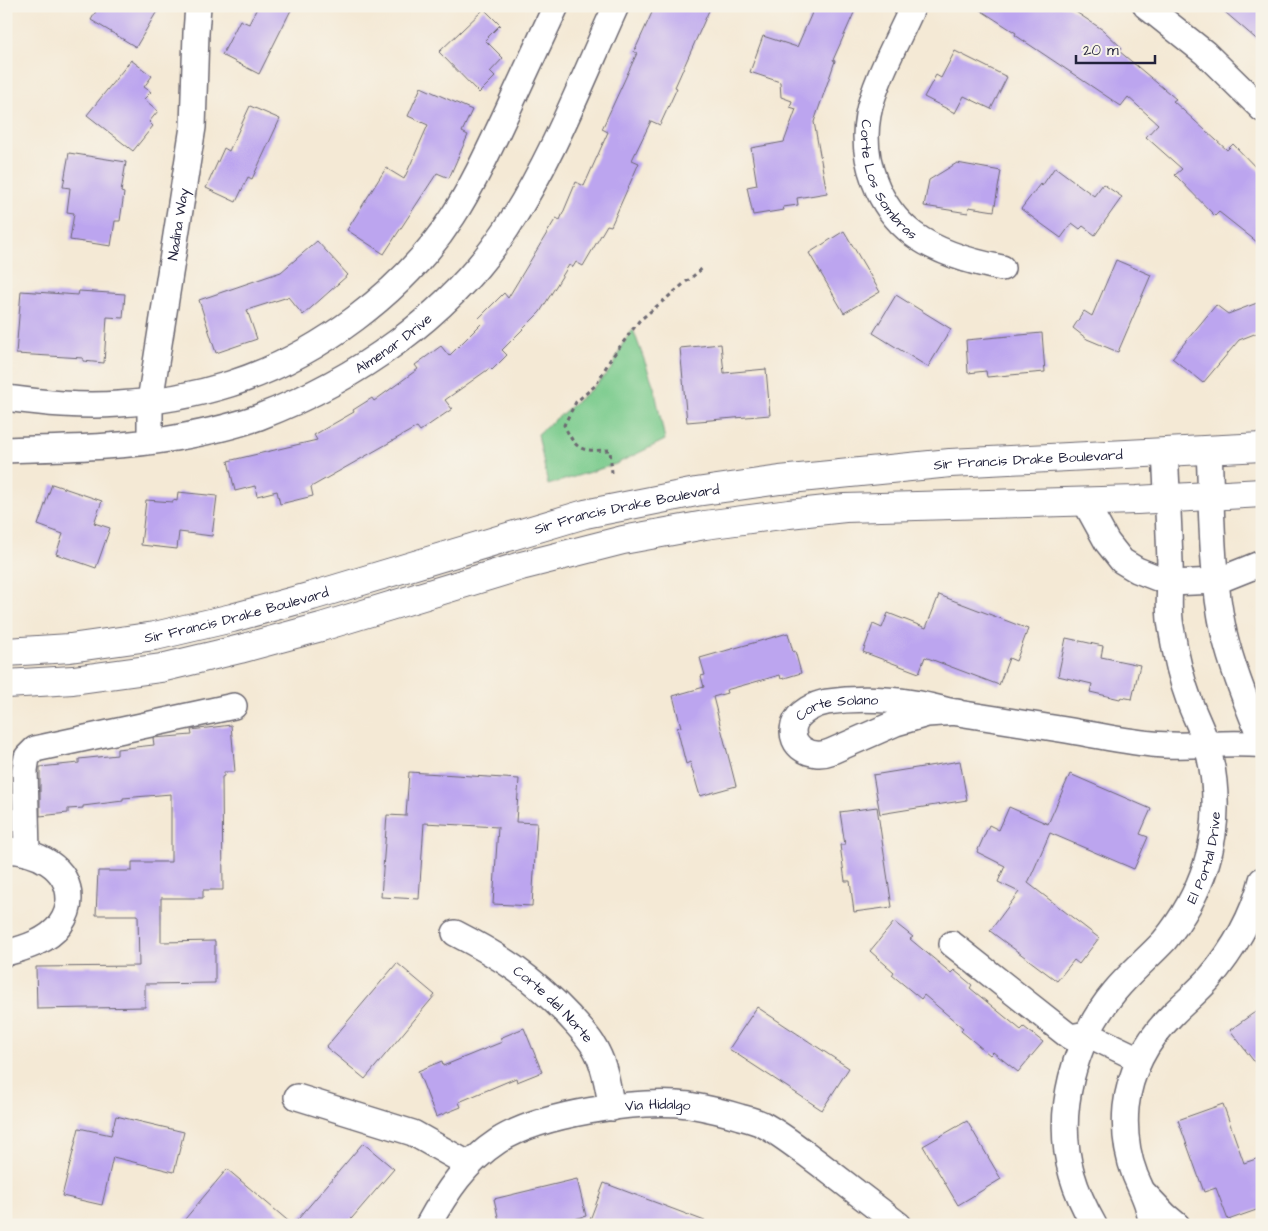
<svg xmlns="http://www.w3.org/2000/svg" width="1268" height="1231" viewBox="0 0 1268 1231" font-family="'Architects Daughter',sans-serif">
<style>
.green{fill:#79cb8c;stroke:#4e7664}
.building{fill:#bca5ef}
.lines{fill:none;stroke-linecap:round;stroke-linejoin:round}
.minor-casing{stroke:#6c6871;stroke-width:28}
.major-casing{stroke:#6c6871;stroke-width:30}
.path{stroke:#6c6871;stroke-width:3;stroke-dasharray:4 4;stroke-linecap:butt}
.minor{stroke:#fff;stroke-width:25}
.major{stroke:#fff;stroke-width:28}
.labels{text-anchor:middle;stroke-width:4.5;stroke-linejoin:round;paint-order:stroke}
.street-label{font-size:14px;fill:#22223b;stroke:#f7f3e8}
</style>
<rect width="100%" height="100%" fill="#f7f3e8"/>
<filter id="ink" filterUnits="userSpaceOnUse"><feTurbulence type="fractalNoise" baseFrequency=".02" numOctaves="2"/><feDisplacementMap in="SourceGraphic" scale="10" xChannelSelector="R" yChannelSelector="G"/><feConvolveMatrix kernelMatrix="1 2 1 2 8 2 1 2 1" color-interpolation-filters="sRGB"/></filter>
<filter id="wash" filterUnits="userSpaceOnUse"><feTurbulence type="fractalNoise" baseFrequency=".0096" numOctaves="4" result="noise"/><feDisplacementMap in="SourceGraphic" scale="20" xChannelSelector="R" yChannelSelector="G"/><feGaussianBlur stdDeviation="1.12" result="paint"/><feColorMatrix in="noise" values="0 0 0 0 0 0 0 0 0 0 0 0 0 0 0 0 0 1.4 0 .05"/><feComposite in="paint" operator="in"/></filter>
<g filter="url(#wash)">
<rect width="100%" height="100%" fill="#f4e9d5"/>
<path class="green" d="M633,329L654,387L665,440L616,464L548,485L538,434L596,385L612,368L622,345Z"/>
<g id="blocks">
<g class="building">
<path d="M99,6H160L136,47L91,20Z"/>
<path d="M258,6H293L259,74L222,55L240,20L249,24Z"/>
<path d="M655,6H711L675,87L677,88L660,125L651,121L632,160L639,163L611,226L607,225L583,266L576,262L573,267L569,265L540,312L502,350L507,355L492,370L490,368L445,400L452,409L420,431L417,427L311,487L313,496L280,504L277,491L257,496L255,486L235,491L228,461L317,440L314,435L354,412L353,410L372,398L374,401L418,369L415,365L441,346L449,356L482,323L478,319L504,293L508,298L556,218L560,220L576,182L584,186L608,132L602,129L637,53L634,52Z"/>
<path d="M815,6H857L833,60L835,61L814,122L827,193L797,198L798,205L783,207L784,210L753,215L747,187L757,185L751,148L784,142L796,109L790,107L792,101L781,97L780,82L750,72L763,36L797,47Z"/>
<path d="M974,6H1067L1103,30L1122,48L1119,51L1176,99L1173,101L1227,150L1233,144L1262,174V246L1219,212L1215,216L1175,175L1182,169L1146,137L1158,124L1128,97L1121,106L1015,35L1016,33Z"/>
<path d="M1218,6H1262V44Z"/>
<path d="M484,9L500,25L485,40L503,58L490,72L495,77L479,93L439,52Z"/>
<path d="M955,51L1007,77L991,109L964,96L955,113L924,97L936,75L941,78Z"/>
<path d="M131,60L152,76L144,87L151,92L144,99L158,111L149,122L153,126L133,151L87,115Z"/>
<path d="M421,87L472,110L462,132L468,135L449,178L437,173L384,254L347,230L386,168L404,179L428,125L408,116Z"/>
<path d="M250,106L280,119L252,179L248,177L236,202L206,188L224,148L229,151Z"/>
<path d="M69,153L126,162L121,192L124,193L120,221H115L111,246L70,240L74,213L67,212L70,188L63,187Z"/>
<path d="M957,163L1001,171L994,211L969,207L968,213L924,206L929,180Z"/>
<path d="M1055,167L1094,196L1103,184L1122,197L1095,235L1083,226L1080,229L1072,223L1061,238L1021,209L1040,184L1042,186Z"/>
<path d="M844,231L880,292L844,313L809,253Z"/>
<path d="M317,241L348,275L303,315L288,297L247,310L257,339L216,353L199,300L281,272Z"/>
<path d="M1116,260L1151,275L1118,352L1087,339L1073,328L1084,311L1092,316Z"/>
<path d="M21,291L78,295L79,291L125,294L123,318L107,317L104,363L83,361V358L16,354Z"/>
<path d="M896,295L951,329L928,367L873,333Z"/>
<path d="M1257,303L1262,315V331L1239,340L1203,383L1172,358L1216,305L1228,314Z"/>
<path d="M1042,333L1045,372L987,377L986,371L968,373L966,340Z"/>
<path d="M721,344L724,373L766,369L770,415L687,422L680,348Z"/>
<path d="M52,484L102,501L94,523L110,528L96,568L56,554L63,534L38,525Z"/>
<path d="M178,492L217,496L212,536L179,532L177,549L141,545L146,500L173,502V500L177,501Z"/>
<path d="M939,595L1028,629L1016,661L1009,658L999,685L925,657L919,673L863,652L873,624L882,628L888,613L926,628Z"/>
<path d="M788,633L793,652L795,651L801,673L781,679L780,675L726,690L727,693L713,697L736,786L700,796L690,762L686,764L677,728L681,727L673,696L704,687L701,676L705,675L700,658Z"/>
<path d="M1066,638L1103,646L1101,657L1140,665L1132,699L1121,697L1120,699L1090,692L1092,684L1058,676Z"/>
<path d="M231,725L235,772H224V776L222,777L223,890H203V898H161V942L215,941V983L145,984V1007L37,1009L36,967L139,966L138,915H96L98,871H132V862H171V794L123,798V801L83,806V808L68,809V813L40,816V767L79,763V759L117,755V749L154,745L153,738L192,735L191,730Z"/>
<path d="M960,761L967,800L880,814L873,775Z"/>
<path d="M409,772L519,779L516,822L537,823L532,906L493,904L498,827L424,823L419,899L381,897L387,815L406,816Z"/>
<path d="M1070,774L1151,809L1140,834L1148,837L1134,869L1050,833L1028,883L1099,938L1079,964L1074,960L1057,981L990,931L1019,892L998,882L1005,866L977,852L989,825L999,830L1009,807L1048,824Z"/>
<path d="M877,807L892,907L854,912L850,881H845L840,845H845L840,812Z"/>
<path d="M894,922L913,937L910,939L951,973L954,970L972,985L970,988L1021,1030L1024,1027L1043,1042L1018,1072L993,1052L990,1055L961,1031L963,1028L924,995L921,999L892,975L894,972L870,951Z"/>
<path d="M397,963L435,995L365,1079L326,1047Z"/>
<path d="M757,1007L849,1068L822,1110L729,1049Z"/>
<path d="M1262,1007V1072L1230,1030Z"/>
<path d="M524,1028L542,1072L517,1082L516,1078L459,1102L461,1107L436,1117L418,1071L442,1061L443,1066L502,1042L500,1038Z"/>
<path d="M1223,1104L1244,1163L1262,1157V1208L1228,1220L1216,1188L1204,1192L1178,1120Z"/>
<path d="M116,1116L184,1132L174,1172L113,1157L102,1205L62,1196L79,1128L111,1135Z"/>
<path d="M967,1121L1001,1179L958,1205L923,1146Z"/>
<path d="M363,1143L394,1169L346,1225H293Z"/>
<path d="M227,1169L293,1225H180Z"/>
<path d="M577,1179L586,1216L551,1225H500L494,1199Z"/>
<path d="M604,1183L710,1223V1225H588Z"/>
</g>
</g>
</g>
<g filter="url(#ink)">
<use href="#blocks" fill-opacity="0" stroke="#6c6871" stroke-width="1"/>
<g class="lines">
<defs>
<g id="minor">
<path id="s1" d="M913,6C899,38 874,82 868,115C860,159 878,207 913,234C938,253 971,262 1002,268"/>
<path d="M1146,6L1205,53L1262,109"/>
<path d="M6,398C44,403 81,407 119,404C156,402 195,395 230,384C316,357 404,292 453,216C473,185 489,150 505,116C522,79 539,43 556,6"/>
<path id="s2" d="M150,441V401L193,127L196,33L198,6"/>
<path id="s3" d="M6,450C62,448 119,448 175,438C203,433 232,427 259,417C356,380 449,316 507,228C552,159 582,81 616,6"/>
<path d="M1209,450C1212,510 1211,574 1224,633C1233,671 1248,706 1262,742"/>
<path d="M1085,502L1107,542L1122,561L1137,570L1170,583L1217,581L1262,563"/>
<path id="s4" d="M957,712L927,714L896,723L830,752C812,759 788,747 794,725C798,712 815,704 827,702C855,698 886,699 914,703C929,705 943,710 958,713C994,719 1030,724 1066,730C1095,735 1123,741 1152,744C1189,748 1225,741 1262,745"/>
<path d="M6,850C35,851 69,866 69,899C69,908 65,918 60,925C48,941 25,948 6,953"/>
<path d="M27,853L25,770L27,757L35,749L234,706"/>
<path id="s5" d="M455,933C502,957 533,978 569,1016C579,1027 591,1039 597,1052C606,1069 608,1090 612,1108"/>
<path d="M952,944L1070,1037L1087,1034L1139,1059"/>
<path d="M297,1097L413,1133L468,1164"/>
<path d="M1145,1194L1165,1215L1177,1225"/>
<path id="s6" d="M428,1225C446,1192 466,1162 498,1141C540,1114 638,1099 689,1105C706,1108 724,1112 740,1117C747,1119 755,1121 762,1124C783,1135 802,1151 821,1165C847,1185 873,1205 899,1225"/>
<path id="s7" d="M1094,1225C1085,1209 1077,1193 1072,1175C1054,1113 1074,1040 1115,991C1130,973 1148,958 1164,941C1183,918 1197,893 1206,865C1218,827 1218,784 1207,746C1203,731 1195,717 1190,703C1181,679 1175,652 1171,627C1167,606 1171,585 1170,564C1169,527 1167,489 1165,452"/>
<path d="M1151,1225C1150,1205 1142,1192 1135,1175C1127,1154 1124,1130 1126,1107C1130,1070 1147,1040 1173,1014C1185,1002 1197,992 1208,980C1233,951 1253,916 1262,880"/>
</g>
<g id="major">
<path id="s8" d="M6,652L70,648L155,636L232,618L312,596L585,514L696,492L780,480L950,463L1262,447"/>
<path d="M6,684L73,680L161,668L240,649L321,627L521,566L623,540L705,525L789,514L845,508L1137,500L1262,493"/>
</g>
</defs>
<use href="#minor" class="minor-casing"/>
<use href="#major" class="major-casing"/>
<path class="path" d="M612,473L610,450C581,451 577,452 564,425L576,402L596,385L610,360L639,321L704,267"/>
<use href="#minor" class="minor"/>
<use href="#major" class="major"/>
</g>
</g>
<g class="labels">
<g class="street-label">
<text dy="5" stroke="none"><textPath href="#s1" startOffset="189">Corte Los Sombras</textPath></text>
<text dy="5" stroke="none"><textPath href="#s2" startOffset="219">Nadina Way</textPath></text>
<text dy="5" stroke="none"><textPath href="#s3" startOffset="410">Almenar Drive</textPath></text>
<text dy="5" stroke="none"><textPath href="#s8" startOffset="1044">Sir Francis Drake Boulevard</textPath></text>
<text dy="5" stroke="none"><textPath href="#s8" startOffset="639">Sir Francis Drake Boulevard</textPath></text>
<text dy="5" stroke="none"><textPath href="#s8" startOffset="234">Sir Francis Drake Boulevard</textPath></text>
<text dy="5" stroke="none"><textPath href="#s4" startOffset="241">Corte Solano</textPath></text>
<text dy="5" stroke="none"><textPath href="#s7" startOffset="415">El Portal Drive</textPath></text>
<text dy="5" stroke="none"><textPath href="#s5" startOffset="122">Corte del Norte</textPath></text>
<text dy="5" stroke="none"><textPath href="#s6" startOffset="276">Via Hidalgo</textPath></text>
</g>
</g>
<rect width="1268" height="1231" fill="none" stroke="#f7f3e8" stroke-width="25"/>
<path d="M1076 55v8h79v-8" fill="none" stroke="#22223b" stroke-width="2.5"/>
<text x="1083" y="55" font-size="15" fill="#22223b" stroke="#f7f3e8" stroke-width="4" paint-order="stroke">20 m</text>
</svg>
